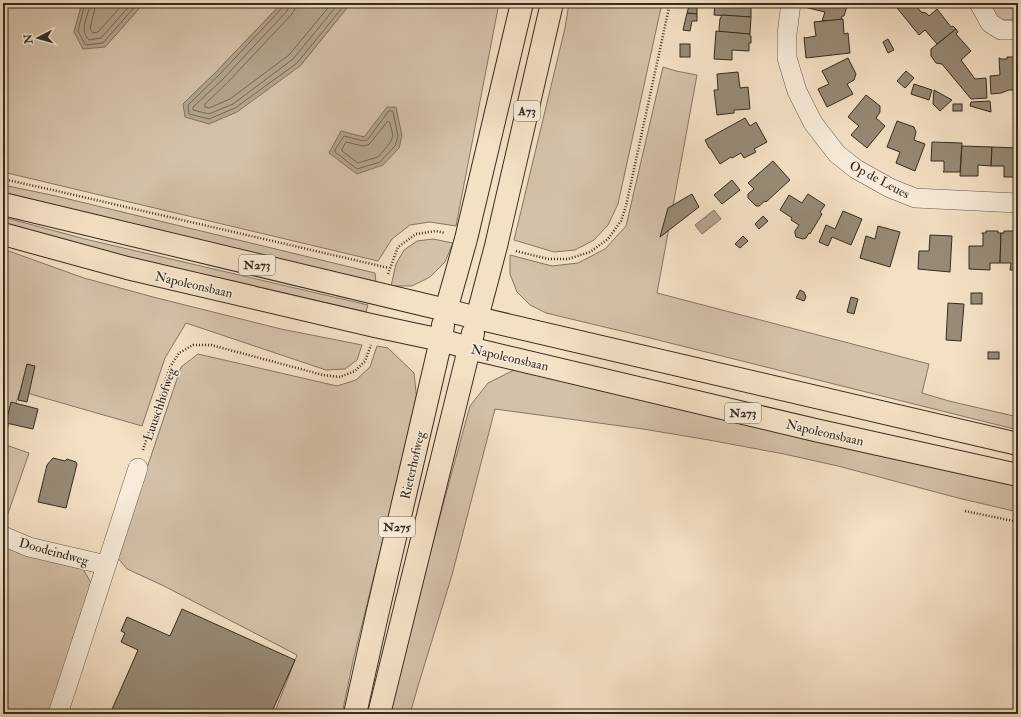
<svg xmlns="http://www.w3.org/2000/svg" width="1021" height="717" viewBox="0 0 1021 717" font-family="'IM FELL Double Pica',serif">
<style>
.green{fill:#d4c1a9;stroke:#847664;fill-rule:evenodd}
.water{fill:#b3a38d;stroke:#817361}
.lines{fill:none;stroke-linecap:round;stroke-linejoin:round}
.shore{stroke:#746856;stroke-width:1}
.building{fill:#988a76;stroke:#352c20}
.minor-casing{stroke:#655949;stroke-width:20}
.primary-casing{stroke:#352c20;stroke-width:24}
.motorway-casing{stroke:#352c20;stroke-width:24}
.path{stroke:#352c20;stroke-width:2.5;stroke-dasharray:1 2;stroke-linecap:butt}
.minor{stroke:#f8ebd9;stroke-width:19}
.primary{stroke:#f4e0c5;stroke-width:22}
.motorway{stroke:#f4e0c5;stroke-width:22}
.labels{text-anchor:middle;stroke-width:3;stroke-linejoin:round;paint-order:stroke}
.shield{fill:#f8ebd9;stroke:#706558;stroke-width:1}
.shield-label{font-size:12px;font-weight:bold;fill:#352c20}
.street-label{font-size:13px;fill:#352c20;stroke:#f8ebd9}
</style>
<rect width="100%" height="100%" fill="#f4e0c5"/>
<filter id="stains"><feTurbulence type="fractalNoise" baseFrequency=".005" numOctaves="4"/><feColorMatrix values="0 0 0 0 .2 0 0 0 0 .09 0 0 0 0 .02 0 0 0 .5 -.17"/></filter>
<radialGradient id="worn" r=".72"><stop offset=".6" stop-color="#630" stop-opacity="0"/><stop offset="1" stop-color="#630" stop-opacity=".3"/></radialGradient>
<g class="green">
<path d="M3,3H82L74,32L105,47L144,3H282L216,72L183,104L300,66L351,3H499L456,226L430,222L410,225L392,239L378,261L3,172ZM341,132L364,137L329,153Z"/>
<path d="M569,3H662L618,204L608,225L594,240L575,250L554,252L514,240L565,28Z"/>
<path d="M984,3H1018V20H998Z"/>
<path d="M663,67L676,71L697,75L657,293L929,364L922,393L949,401L1018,417V430L642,336L546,313L530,305L517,292L510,274V255L552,266L578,263L605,249L626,226Z"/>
<path d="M3,185L56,196L375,273L376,283L3,194Z"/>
<path d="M3,217L85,239L368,305L366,312L229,280L96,255L3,227Z"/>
<path d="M433,239L453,243L445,262L430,277L412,286H391L396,264L404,250L417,241Z"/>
<path d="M3,249L84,278L153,297L281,329L362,345L357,360L345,369L326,370L186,323L165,358L142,426L20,391L3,441Z"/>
<path d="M377,346L388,348L414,373L417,402L353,661L342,714H274L297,655L162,585L127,569L117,557L181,367L198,354L337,386L356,380L370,367Z"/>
<path d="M518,368L1018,484V512L958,498L838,466L784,454L709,440L643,429L495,409L452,575L418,686L410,714H386L470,406L488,383Z"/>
<path d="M3,444L29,453L3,528Z"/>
<path d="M3,542L82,567L91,583L49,714H3Z"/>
</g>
<g class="water">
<path d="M82,3H144L105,47L83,49L74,32Z"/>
<path d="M282,3H351L300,66L237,112L209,124L185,117L183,104L216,72Z"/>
<path d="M387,107H396L402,136L399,148L383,165L357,174L329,153L341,131L364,137Z"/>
<path d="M714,210L721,219L702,234L695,225Z"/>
</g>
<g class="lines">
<g class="shore">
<path d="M85,3L78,31L85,44L86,45L103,43L138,3"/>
<path d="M90,3C89,16 78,29 89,40L101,38L132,3"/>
<path d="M96,3L90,29L93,33L98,32L124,3"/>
<path d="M285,3L283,7L219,75L188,105L189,114L209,119L235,108L297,63L346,3"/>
<path d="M290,3L289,7L287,11L223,79L193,107V110L209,114L233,104L293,59L339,3"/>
<path d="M296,3L295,9L292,14L227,83L205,104V107L209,108L230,99L289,55L332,3"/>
<path d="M389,111H392L393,112L398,136L395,146L380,162L357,169L335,152V150L344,136L363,141L367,140Z"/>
<path d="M389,122L390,123L393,136L390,143L378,157L358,163L342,151V149L346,142L363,146L368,145L371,142L387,122Z"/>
</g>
</g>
<g class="building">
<path d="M715,3H751V17L714,15Z"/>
<path d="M804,3H848L844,16H842L841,20L822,21L825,12L804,7H803Z"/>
<path d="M893,3H914L921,12L926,13L929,16L937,9L951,27L953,26L956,29L937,44L925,30L919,35Z"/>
<path d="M689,6H697V14L687,13Z"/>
<path d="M687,13L697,14V21H692L690,31L683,30Z"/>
<path d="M722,15L751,17L750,34L720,32L719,29L720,19Z"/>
<path d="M843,19L844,34L848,33L850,53L806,58L804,37L805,38L816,36L814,22Z"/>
<path d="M956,29L958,32L956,34L971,51L961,60L975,79L986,78L987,98L971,99L942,64L936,63L931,56V49Z"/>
<path d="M716,31L750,34V36H751V43H749V51L732,50V60L714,59Z"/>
<path d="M888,39L894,50L888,53L883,42Z"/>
<rect x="680" y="44" width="10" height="13"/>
<path d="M1007,57H1014V58H1016L1018,90H1009L1001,93L991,94L990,76L1000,75L999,58H1000V59H1007Z"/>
<path d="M848,58L856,74L854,80L847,84L853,94L827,107L818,89L829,84L822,71Z"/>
<path d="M1016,58H1018V81H1017Z"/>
<path d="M906,71L914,78L905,88L897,81Z"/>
<path d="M738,72L740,88L748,87L750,109L734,110V113L717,115L714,90H718L717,74Z"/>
<path d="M914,84L932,90L929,100L911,94Z"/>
<path d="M934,90L952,100L940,111L933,104Z"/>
<path d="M866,95L880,106V112L876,118L885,126L867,148L851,135L859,126L848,117Z"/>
<path d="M990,101L991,112L970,106L971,102Z"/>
<rect x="953" y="104" width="9" height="7"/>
<path d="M745,118L750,126L756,122L767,142L754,149L756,152L744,158L741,153L732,158L731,157L720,164L710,148H709L705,140Z"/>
<path d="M897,121L914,127L916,132L914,140L925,144L915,171L896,163L900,152L887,147Z"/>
<path d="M932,142L962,143L960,172H943L944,171V161H931Z"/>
<path d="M962,146L992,147L991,166L978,165V176H960Z"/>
<path d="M992,147L1018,148V177H1004V166H991Z"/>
<path d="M773,161L790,180L766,202L765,201L759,206H756L748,198V194L754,189L748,183Z"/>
<path d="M732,180L740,190L722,204L714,195Z"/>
<path d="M692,194L699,207L660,237L668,208Z"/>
<path d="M808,194L825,205L820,212L822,214L810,234L809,233L806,238L803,239L796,237L795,234V231L799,225L791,220L792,218L780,210L789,195L802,203Z"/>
<path d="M843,211L862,219L851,245L832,237L828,246L819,242L826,225L835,229Z"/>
<path d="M763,216L768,221L759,229L755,224Z"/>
<path d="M878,226L900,232L890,267L860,258L866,236L875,239Z"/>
<path d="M986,231H998V233H1001L1000,263H990V270L969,269V246H983V233L982,234V233H986Z"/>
<path d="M1004,231H1016V233H1018V270H1010L1011,263H1000L1001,233H1004Z"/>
<path d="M930,235L952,236L950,272L918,269L919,251H929Z"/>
<path d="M743,236L748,241L740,248L735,244Z"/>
<path d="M800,290L804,292L806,297L804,301L796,298Z"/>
<rect x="971" y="293" width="11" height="11"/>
<path d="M851,297L858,299L854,314L847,312Z"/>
<path d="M948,303L964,304L961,341L946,340Z"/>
<rect x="988" y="352" width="11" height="7"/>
<path d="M27,364L35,366L27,402L18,400Z"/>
<path d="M11,402L38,409L33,429L6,423Z"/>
<path d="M53,458L65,461L67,459L76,462L77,464L66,508L38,502L47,465Z"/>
<path d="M182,609L295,660L271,714H110L138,650L121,642L125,633L121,631L127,617L170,636Z"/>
<path d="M95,709L105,713L104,714H93Z"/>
</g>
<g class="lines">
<defs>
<g id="minor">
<path d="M791,3L787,34V58L797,91L813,123L837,154L856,169L890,188L915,198L1018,203"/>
<path d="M979,3L990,23L1001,30H1018"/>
<path d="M3,536L29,547L106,565"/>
<path d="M58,714L138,468"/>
</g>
<g id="primary">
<path d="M3,204L446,310L477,318L1018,444"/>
<path d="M3,234L127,268L375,326L441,340L469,348L815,430L1018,475"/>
<path d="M355,714L377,615L441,340L443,325"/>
<path d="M379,714L473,333"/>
</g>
<g id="motorway">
<path d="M446,310L466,239L522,3"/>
<path d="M477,318L496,246L552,3"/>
</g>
</defs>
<use href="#minor" class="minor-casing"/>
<use href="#primary" class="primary-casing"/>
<use href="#motorway" class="motorway-casing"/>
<g class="path">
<path d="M3,179L57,191L389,268"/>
<path d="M516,251L548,259H568L590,252L608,239L621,221L626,206L670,3"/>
<path d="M388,274L398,247L416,234L436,231L445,233"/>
<path d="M143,450L170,367L179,353L193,345H211L323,375L340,377L355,371L365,361L371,345"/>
<path d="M965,511L1018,522"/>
</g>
<use href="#minor" class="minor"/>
<use href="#primary" class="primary"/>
<use href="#motorway" class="motorway"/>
</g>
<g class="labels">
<g class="shield">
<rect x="514" y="101" width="26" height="20" rx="3"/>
<rect x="239" y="255" width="36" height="20" rx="3"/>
<rect x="725" y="403" width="36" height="20" rx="3"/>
<rect x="379" y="517" width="36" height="20" rx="3"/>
</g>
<g class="shield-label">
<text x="527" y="115">A73</text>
<text x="257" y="269">N273</text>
<text x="743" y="417">N273</text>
<text x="397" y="531">N275</text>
</g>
<g class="street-label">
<text transform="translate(880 179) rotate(28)" y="5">Op de Leues</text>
<text transform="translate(194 284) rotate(13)" y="5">Napoleonsbaan</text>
<text transform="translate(510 357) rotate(13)" y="5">Napoleonsbaan</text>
<text transform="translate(159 404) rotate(-71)" y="5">Luuschhofweg</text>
<text transform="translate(825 432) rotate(13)" y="5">Napoleonsbaan</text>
<text transform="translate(412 465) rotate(-77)" y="5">Rieterhofweg</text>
<text transform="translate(54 551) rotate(15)" y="5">Doodeindweg</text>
</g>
</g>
<rect width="1021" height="717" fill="none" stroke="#f4e0c5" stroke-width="16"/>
<rect x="4" y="4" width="1013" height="709" fill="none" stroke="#352c20" stroke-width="2"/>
<rect x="8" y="8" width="1005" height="701" fill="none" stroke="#352c20"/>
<g transform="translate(38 38) rotate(264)" stroke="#f8ebd9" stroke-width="3" paint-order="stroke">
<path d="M0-3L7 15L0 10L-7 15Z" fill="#352c20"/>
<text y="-6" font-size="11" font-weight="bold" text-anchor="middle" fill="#352c20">N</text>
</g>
<rect width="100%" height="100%" filter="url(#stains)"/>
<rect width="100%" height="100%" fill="url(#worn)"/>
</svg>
